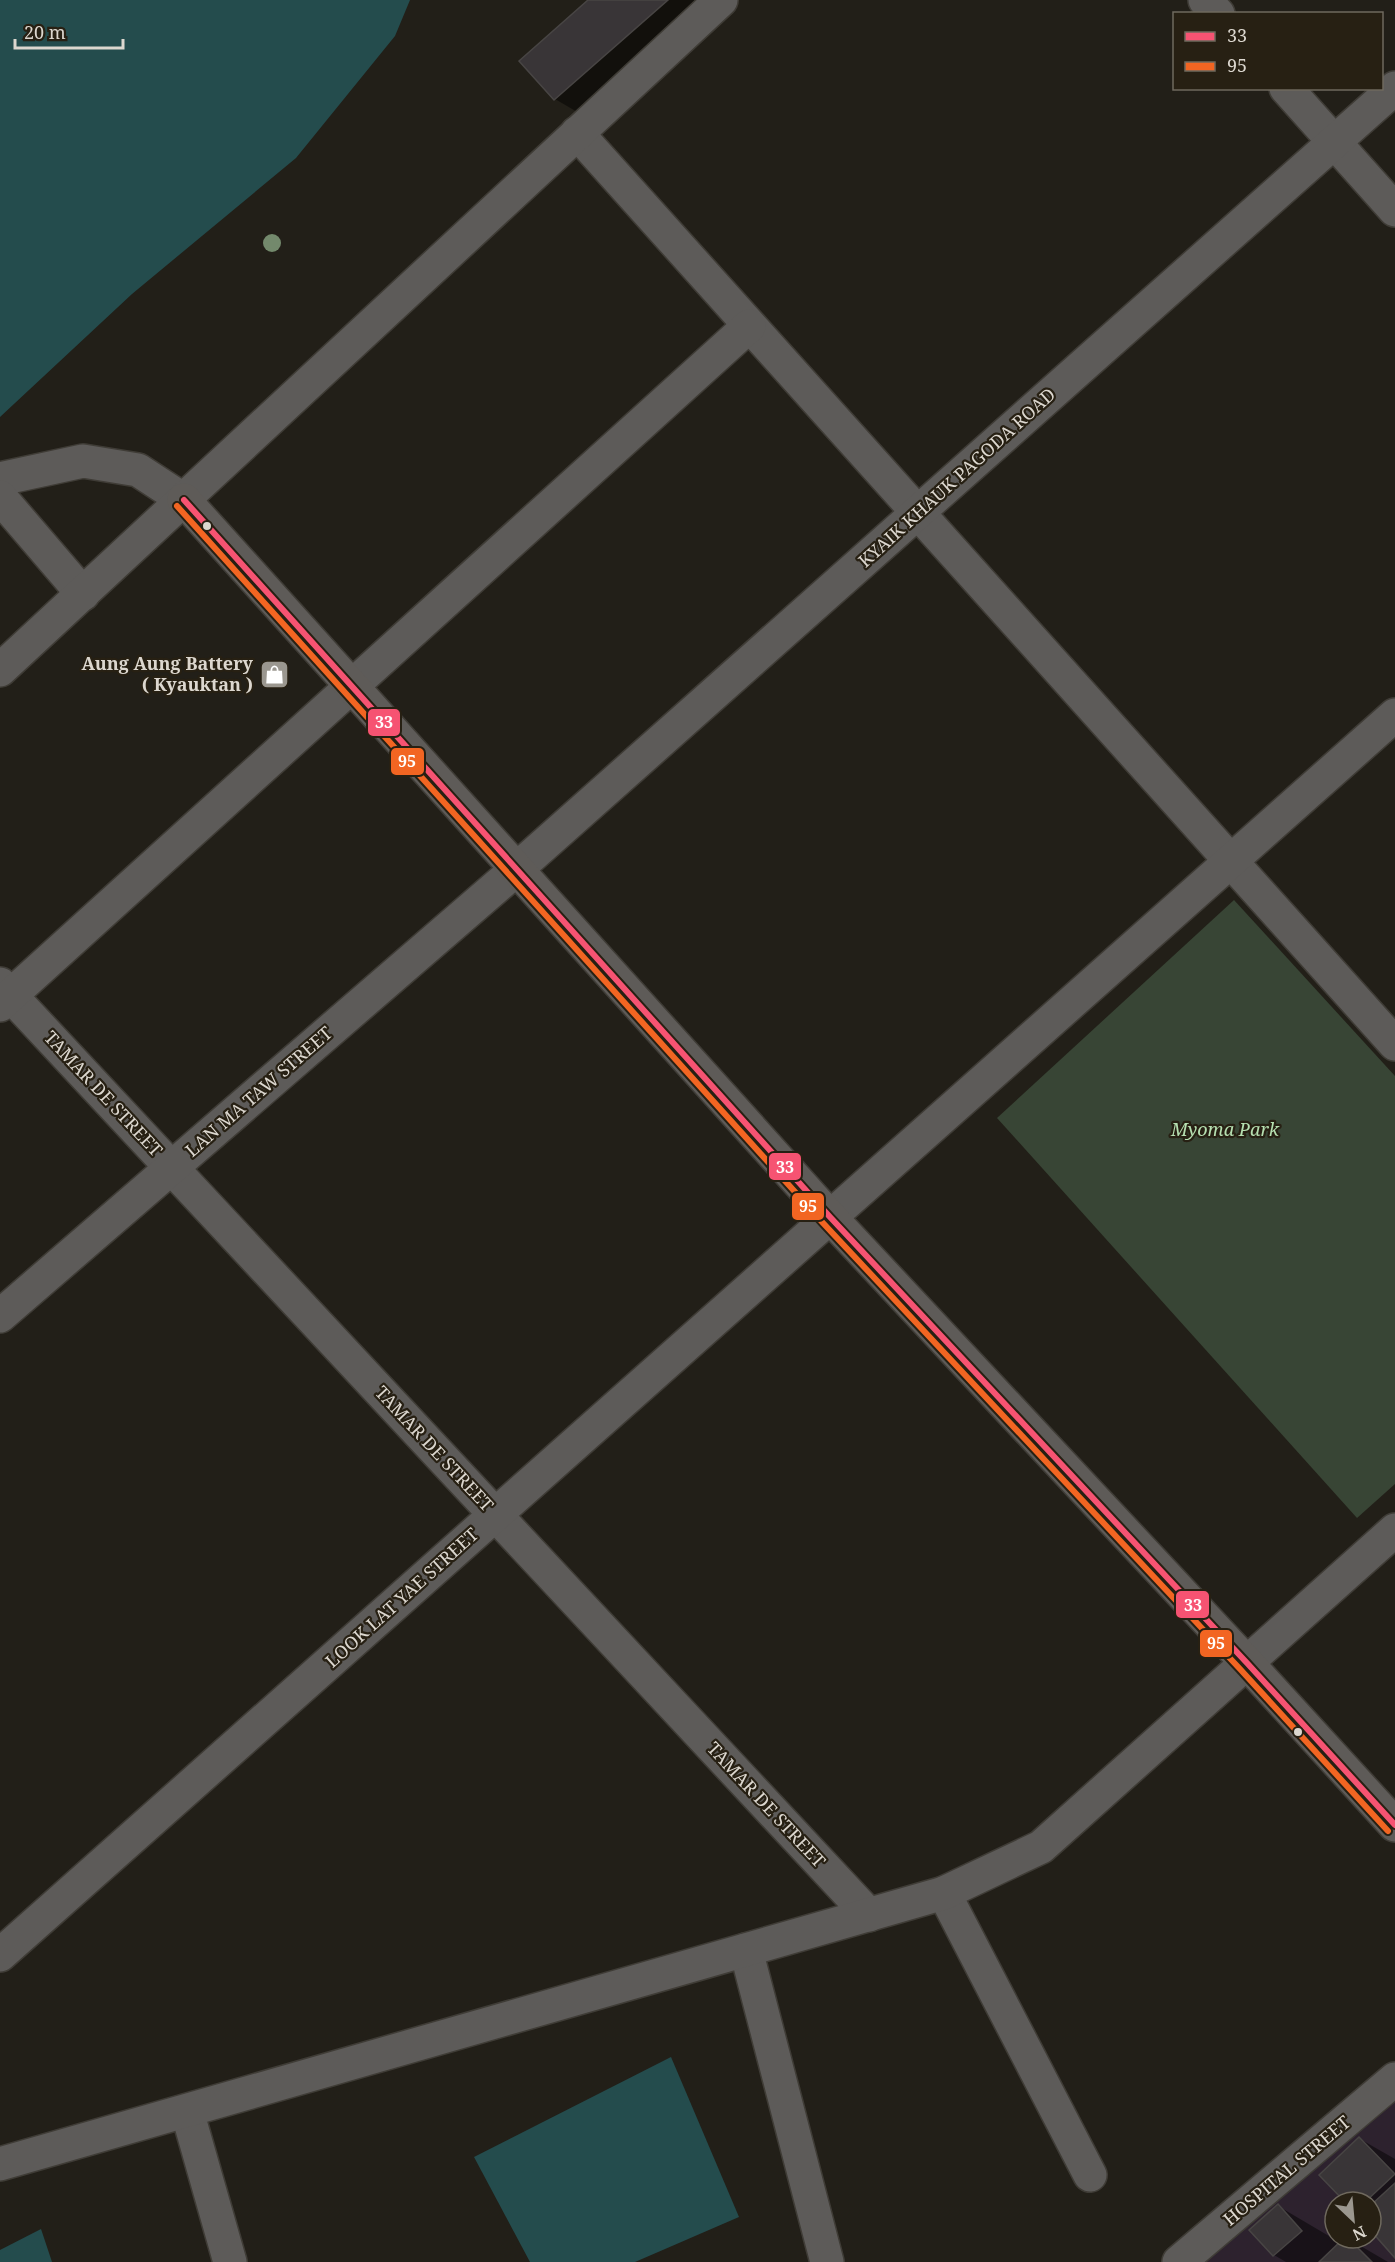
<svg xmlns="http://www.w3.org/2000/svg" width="1395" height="2262" viewBox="0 0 1395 2262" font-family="'Noto Serif',serif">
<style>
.medical{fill:#2d222e;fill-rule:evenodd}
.green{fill:#384535}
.water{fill:#244c4d}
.shadow{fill:#0007}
.building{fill:#393537;stroke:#484544;stroke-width:1.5}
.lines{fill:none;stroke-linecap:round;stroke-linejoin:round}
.minor-casing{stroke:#3f3c36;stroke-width:36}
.major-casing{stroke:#3f3c36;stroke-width:36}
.minor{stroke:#5d5b59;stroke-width:33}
.major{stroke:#5e5b58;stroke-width:33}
.bus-1-casing{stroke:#272013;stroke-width:10}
.bus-2-casing{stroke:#272013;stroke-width:10}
.bus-1{stroke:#f65372;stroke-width:6}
.bus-2{stroke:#f26522;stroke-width:6}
.tree{fill:#73896c}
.bus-dot{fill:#dcd7cf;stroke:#272013;stroke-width:2}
.labels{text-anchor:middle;stroke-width:4.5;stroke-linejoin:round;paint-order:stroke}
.street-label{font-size:18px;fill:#dcd7cf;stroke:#272013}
.poi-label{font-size:18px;font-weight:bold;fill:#dcd7cf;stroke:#272013;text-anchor:end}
.park-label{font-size:18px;font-style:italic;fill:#b6e0b1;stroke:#272013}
.line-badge{stroke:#272013;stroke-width:2}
.badge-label{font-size:16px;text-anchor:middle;font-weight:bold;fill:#fff}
</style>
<rect width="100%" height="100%" fill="#221f18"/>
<path class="medical" d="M1395,2089V2262H1206L1284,2187ZM1335,2202H1371V2238H1335Z"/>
<path class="green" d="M1234,900L1395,1076V1484L1357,1518L997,1118Z"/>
<g class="water">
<path d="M0,0H410L395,36L296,158L132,294L0,417Z"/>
<path d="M671,2057L739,2217L635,2262H530L474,2157Z"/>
<path d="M41,2229L52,2262H0V2250Z"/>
</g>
<g class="shadow">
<path d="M590,0H734L596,123L555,99L521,61Z"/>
<path d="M1360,2139L1395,2159V2255L1371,2229V2202H1347Z"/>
<path d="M1278,2206L1334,2239L1340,2245L1347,2238L1388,2262H1286L1274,2255L1251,2230Z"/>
</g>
<g class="building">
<path d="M588,0H668L554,100L519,61Z"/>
<path d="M1359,2137L1395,2174L1365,2202H1345L1319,2175Z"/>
<path d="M1395,2183V2258L1371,2231V2205Z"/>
<path d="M1278,2204L1302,2231L1273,2256L1249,2230Z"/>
<path d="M1344,2238H1348L1372,2262H1319Z"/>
</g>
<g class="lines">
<defs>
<g id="minor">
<path d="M1205,0L1218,14"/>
<path d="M1286,88L1395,210"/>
<path d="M577,133L1395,1044"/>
<path d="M0,479L83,461L138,470L184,500"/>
<path d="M0,497L83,594"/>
<path d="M0,670L721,0"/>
<path d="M0,984L869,1915"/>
<path d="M0,1005L749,326"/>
<path d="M0,1316L518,868L1395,88"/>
<path d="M944,1893L1090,2175"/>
<path d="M746,1950L827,2262"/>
<path d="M0,1955L1395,715"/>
<path d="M187,2111L230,2262"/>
<path d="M0,2164L944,1893L1041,1847L1395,1530"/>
<path d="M1179,2262L1395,2079"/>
</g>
<path id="major" d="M184,500L830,1217L1247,1663L1395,1825"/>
</defs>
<use href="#minor" class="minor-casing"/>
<use href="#major" class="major-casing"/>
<use href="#minor" class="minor"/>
<use href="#major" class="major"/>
<defs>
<path id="bus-1" d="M184,500L830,1217L1247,1663L1395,1825"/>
<path id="bus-2" d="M177,506L823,1223L1240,1669L1388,1831"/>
</defs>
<use href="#bus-1" class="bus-1-casing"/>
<use href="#bus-2" class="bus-2-casing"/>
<use href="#bus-1" class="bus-1"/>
<use href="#bus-2" class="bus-2"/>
</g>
<circle class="tree" cx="272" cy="243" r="9"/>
<defs>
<symbol id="shop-square" viewBox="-11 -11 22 22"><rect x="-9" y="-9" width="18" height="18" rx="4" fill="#9b978f" stroke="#272013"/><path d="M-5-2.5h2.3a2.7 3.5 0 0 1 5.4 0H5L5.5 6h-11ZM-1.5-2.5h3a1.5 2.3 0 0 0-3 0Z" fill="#fff"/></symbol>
</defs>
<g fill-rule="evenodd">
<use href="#shop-square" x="258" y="658" width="33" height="33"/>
</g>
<g class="bus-dot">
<circle cx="207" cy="526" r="5"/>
<circle cx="1298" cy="1732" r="5"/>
</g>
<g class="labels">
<g class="street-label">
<text transform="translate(957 478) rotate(-42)" y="6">KYAIK KHAUK PAGODA ROAD</text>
<text transform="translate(259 1092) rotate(-41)" y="6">LAN MA TAW STREET</text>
<text transform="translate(103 1094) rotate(47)" y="6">TAMAR DE STREET</text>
<text transform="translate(434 1449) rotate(47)" y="6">TAMAR DE STREET</text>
<text transform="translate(402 1598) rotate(-42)" y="6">LOOK LAT YAE STREET</text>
<text transform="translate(766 1805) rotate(47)" y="6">TAMAR DE STREET</text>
<text transform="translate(1287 2171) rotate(-40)" y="6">HOSPITAL STREET</text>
</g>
<g class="poi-label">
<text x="253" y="670">Aung Aung Battery<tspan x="253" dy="21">( Kyauktan )</tspan></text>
</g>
<g class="park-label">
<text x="1225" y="1136">Myoma Park</text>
</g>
</g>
<g class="line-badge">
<rect x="367" y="708" width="34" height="29" rx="6" fill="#f65372"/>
<rect x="390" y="747" width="35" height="29" rx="6" fill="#f26522"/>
<rect x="768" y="1152" width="34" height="29" rx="6" fill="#f65372"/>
<rect x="791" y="1192" width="34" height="29" rx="6" fill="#f26522"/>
<rect x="1175" y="1590" width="35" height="29" rx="6" fill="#f65372"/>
<rect x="1199" y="1629" width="34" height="29" rx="6" fill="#f26522"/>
</g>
<g class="badge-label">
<text x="384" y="728">33</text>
<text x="407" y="767">95</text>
<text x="785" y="1173">33</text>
<text x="808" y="1212">95</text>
<text x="1193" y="1611">33</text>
<text x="1216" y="1649">95</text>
</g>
<rect x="1173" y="12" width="210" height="78" fill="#272013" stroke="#6f695e" stroke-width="1.5"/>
<rect x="1185" y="32" width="30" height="9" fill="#f65372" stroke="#6f695e" stroke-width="1.5"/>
<text x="1227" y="42" font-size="18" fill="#dcd7cf">33</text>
<rect x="1185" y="62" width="30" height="9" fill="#f26522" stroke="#6f695e" stroke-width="1.5"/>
<text x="1227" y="72" font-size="18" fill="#dcd7cf">95</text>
<g transform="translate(1353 2220) rotate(154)"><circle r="28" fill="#272013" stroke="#6f695e" stroke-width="1.5"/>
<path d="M0-4.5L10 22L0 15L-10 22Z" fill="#9b978f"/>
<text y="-9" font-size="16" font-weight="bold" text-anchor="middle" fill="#dcd7cf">N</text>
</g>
<path d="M15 39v9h108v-9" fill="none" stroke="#dcd7cf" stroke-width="3"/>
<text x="24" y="39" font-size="18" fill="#dcd7cf" stroke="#272013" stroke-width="4.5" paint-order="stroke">20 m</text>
</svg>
